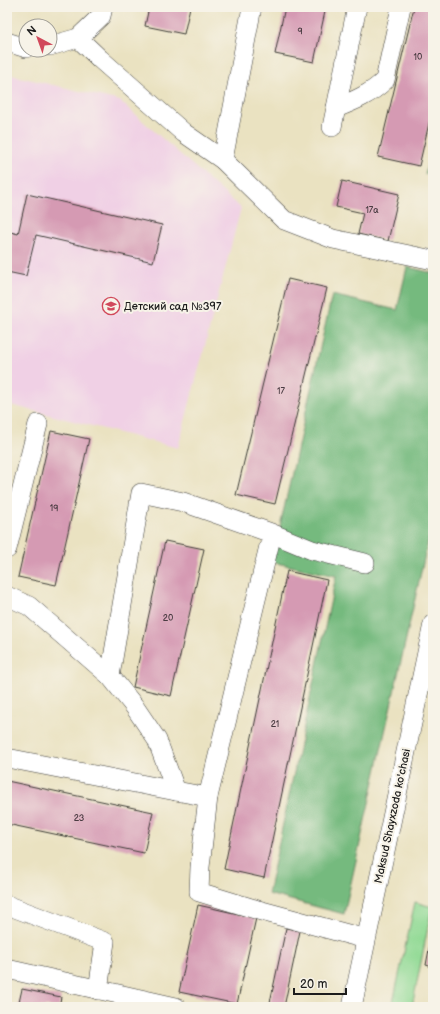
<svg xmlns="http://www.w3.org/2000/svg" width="440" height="1014" viewBox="0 0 440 1014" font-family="'Balsamiq Sans',sans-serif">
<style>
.built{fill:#f0d0e5}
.green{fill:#92da95;stroke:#577b58}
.forest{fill:#75ba7e;stroke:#486b4d}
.building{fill:#d59ab3}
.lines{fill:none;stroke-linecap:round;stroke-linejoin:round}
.minor-casing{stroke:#3b3a35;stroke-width:20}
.minor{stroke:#fff;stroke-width:19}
.labels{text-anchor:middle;stroke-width:4;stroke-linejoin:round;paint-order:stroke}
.number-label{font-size:9px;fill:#4a3c42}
.poi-label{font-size:11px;fill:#1c1c1c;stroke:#f7f3e8;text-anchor:start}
.street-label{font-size:11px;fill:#1c1c1c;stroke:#f7f3e8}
</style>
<rect width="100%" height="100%" fill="#f7f3e8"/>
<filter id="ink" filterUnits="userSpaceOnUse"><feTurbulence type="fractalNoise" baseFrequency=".025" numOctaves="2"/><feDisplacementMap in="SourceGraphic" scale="8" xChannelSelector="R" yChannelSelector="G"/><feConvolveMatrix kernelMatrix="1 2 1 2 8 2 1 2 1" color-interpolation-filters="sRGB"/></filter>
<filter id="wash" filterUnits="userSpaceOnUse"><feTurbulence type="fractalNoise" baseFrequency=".012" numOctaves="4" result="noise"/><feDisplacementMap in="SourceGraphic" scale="16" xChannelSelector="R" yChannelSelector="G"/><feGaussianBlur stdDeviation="0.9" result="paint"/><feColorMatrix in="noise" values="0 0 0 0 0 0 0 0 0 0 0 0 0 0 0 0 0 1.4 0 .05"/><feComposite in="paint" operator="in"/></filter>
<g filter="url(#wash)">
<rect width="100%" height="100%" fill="#eae2c1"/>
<path class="built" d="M7,74L120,101L241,208L178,448L7,404Z"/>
<path class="green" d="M415,902L432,907L412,1007H392Z"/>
<g class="forest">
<path d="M433,139V175L425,174Z"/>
<path d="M407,267L433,273V519L344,914L268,894L336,576L272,562L332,295L397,310Z"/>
</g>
<g id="blocks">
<g class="building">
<path d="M149,7H190L184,34L145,26Z"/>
<path d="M285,7H326L314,62L275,54Z"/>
<path d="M414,7H433V106L419,166L378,157Z"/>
<path d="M342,181L399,194L388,241L358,234L363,213L336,207Z"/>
<path d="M27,194L162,225L153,262L36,235L26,276L7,272V231L18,234Z"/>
<path d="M288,279L327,288L275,504L236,495Z"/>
<path d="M51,431L89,439L56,585L18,577Z"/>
<path d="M165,541L204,549L171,696L133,687Z"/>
<path d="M287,571L327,580L264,878L224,869Z"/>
<path d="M7,781L153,812L144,853L7,824Z"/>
<path d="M198,905L256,918L237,1004L179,992Z"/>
<path d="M286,928L300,931L284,1007H269Z"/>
<path d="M432,934H433V967L426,965Z"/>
<path d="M22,989L61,997L59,1007H18Z"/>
</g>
</g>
</g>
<g filter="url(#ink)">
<use href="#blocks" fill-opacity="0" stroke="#3b3a35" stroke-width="1"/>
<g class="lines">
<defs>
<g id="minor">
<path d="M252,7L223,160L284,220L333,239L433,260"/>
<path d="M78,38L100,59L184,133L223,160"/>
<path d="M7,42L26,48"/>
<path d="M50,46L78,38L101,16L103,7"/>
<path d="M336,108C354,101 371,94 385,80L401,7"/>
<path d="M332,127L357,7"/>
<path d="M269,546L208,797L200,867L199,892L258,910L366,939"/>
<path d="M7,549L38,424"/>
<path d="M7,596L29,606L110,676L134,706L157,740L176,791L208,797"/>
<path d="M110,676L141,493L183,502L271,533L312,550L365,563"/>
<path d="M7,758L176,791"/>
<path d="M7,905L105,942L98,990"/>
<path d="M7,969L176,1007"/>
<path d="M352,1007L433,624"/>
</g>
</defs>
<use href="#minor" class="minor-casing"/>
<use href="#minor" class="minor"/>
</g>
</g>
<defs>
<symbol id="school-ring" viewBox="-11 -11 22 22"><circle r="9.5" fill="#f7f3e8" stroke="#d1495b" stroke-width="1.5"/><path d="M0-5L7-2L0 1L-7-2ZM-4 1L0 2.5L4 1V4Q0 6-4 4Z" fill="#d1495b"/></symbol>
</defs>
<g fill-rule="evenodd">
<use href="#school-ring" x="101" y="296" width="20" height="20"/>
</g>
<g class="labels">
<g class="number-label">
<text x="300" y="34">9</text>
<text x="418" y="60">10</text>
<text x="372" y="213">17а</text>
<text x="281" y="394">17</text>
<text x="54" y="511">19</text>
<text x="168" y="621">20</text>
<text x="275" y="727">21</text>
<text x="79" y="821">23</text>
</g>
<g class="poi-label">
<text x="124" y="310">Детский сад №397</text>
</g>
<g class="street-label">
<text transform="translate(392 816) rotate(-78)" y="4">Maksud Shayxzoda ko'chasi</text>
</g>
</g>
<rect width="440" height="1014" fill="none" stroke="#f7f3e8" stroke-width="24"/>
<g transform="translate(38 38) rotate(319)"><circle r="19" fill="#f7f3e8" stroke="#9f9d96"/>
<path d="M0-3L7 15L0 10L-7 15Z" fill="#d1495b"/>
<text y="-6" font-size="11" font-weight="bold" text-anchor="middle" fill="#1c1c1c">N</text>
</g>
<path d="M294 988v6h52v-6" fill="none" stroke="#1c1c1c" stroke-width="2"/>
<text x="300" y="988" font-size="12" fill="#1c1c1c" stroke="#f7f3e8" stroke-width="3" paint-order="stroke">20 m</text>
</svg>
